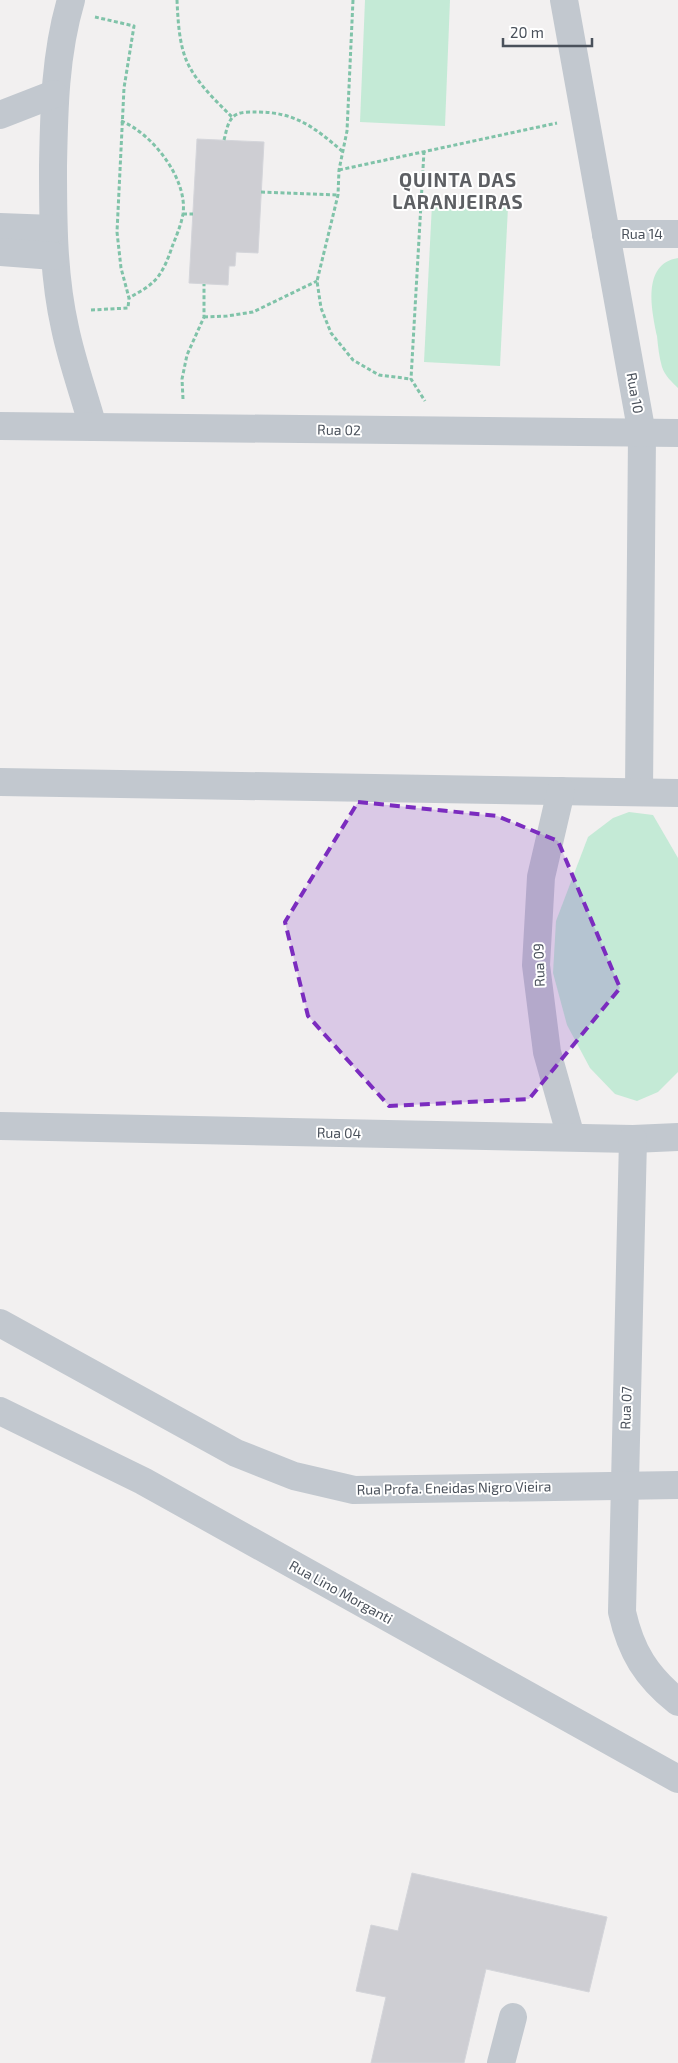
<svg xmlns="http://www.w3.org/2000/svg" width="678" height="2063" viewBox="0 0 678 2063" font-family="'Exo 2',sans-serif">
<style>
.green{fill:#c4ead6}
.building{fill:#ceced3;stroke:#d4d5da}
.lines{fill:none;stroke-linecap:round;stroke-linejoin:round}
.path{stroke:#80c3a9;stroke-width:3;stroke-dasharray:4 2.5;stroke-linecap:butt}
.minor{stroke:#c2c8cf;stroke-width:28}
.marked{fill:#7b2cbf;fill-opacity:0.2;stroke:#7b2cbf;stroke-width:4;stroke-dasharray:10 6;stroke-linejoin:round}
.labels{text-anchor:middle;stroke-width:4;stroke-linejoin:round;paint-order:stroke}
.street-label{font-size:14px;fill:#4a515b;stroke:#fff}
.district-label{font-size:19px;font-weight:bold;letter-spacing:1px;fill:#5d5f63;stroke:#fff}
</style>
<rect width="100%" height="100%" fill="#f2f0f0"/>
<g class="green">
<path d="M365,0H450L445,126L360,122Z"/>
<path d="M432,204L508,207L500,366L424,362Z"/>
<path d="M678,258V388C672,382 665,376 662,367C659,357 658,346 657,336C652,311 641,264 678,258Z"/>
<path d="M629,812L653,815L678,858V1072L658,1092L637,1101L615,1094L590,1068L567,1025L553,973L556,921L588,837L613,818Z"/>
</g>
<g class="building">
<path d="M197,139L264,142L258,253L236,252L235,266H229L228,285L189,283Z"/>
<path d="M412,1873L607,1917L589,1992L486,1969L464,2063H371L386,1997L356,1991L371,1925L398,1931Z"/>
</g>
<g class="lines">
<g class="path">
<path d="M177,0C178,21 179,47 189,66C199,85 217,102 232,117"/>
<path d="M353,0L347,131L339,170L338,195L317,281L321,308L331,333L353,360L379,375L411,379"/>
<path d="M121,121C152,133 188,179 183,214C181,225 176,237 172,247C168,259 162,275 152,283C146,289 137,293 129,298"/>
<path d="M224,140C226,133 227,124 232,118C238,111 249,112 257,112C295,112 314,127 342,151"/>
<path d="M424,151L411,379L425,401"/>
<path d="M339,170L557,123"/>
<path d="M261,192L338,195"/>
<path d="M183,214H193"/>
<path d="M91,310L128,308L129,298L121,268L117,232L124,88L134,26L95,17"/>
<path d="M204,317L227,316L253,312L317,281"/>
<path d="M183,399L182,379L187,355L204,317V284"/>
</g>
<g class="minor">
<path d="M71,0C55,54 54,110 53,166C53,220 53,275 65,328C72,362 84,394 93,427"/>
<path d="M564,0L642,434L639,792"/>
<path d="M0,115L54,94"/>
<path d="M0,227L53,229"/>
<path d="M606,234H678"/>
<path d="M0,252L54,256"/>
<path d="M0,426L678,433"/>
<path d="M0,782L678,793"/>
<path d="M561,791L541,877L536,965L547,1052L571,1137"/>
<path d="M0,1126L633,1139L678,1137"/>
<path d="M633,1139L622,1612C631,1652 646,1676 678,1702"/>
<path d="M0,1323L236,1453L294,1476L354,1490L678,1485"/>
<path d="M0,1411L143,1481L678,1779"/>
<path d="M501,2063L513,2017"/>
</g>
</g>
<path class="marked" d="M358,802L497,816L558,841L620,988L529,1099L389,1106L308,1016L285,922Z"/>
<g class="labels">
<g class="street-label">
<text x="642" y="239">Rua 14</text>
<text transform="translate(635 393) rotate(80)" y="5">Rua 10</text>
<text transform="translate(339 430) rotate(1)" y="5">Rua 02</text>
<text transform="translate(539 965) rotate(-92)" y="5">Rua 09</text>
<text transform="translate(339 1133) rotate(1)" y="5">Rua 04</text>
<text transform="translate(626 1408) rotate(-88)" y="5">Rua 07</text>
<text transform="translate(454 1488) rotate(-1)" y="5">Rua Profa. Eneidas Nigro Vieira</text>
<text transform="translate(341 1592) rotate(29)" y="5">Rua Lino Morganti</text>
</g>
<g class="district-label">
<text x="458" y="187">QUINTA DAS<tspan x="458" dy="22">LARANJEIRAS</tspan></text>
</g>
</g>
<path d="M503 38v8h89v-8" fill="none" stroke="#4a515b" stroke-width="2.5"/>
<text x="510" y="38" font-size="15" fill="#4a515b" stroke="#ffffff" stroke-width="4" paint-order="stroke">20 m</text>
</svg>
